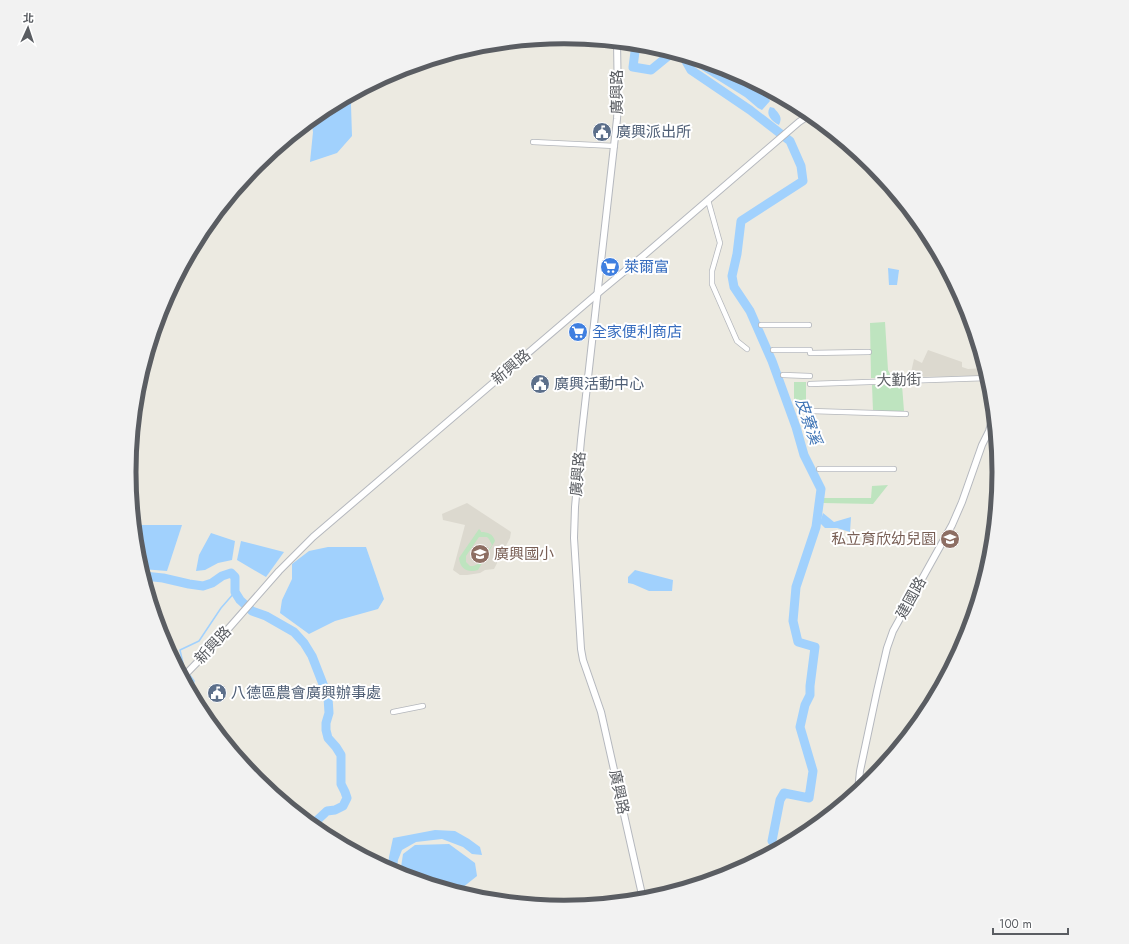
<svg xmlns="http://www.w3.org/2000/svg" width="1129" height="944" viewBox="0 0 1129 944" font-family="Jost,'Noto Sans TC',sans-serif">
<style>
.education{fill:#dcd9cf}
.green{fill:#bee4bf;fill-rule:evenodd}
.water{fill:#a1d1fd}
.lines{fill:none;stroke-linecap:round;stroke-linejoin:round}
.stream{stroke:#a1d1fd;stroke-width:1.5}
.river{stroke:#a1d1fd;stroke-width:9}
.street-casing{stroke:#b4b7bc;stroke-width:6}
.secondary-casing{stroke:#b5b8be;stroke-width:8}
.street{stroke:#fff;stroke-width:4.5}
.secondary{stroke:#fff;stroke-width:6}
.labels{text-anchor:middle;stroke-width:4;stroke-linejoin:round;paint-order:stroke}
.street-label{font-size:15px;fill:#5a5d62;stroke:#fff}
.service-label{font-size:15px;fill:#4e5e75;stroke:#fff;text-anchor:start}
.shop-label{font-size:15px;fill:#366cbe;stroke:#fff;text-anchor:start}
.education-label{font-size:15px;fill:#785e54;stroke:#fff;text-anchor:end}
.water-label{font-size:16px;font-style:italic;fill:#4176b6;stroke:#fff}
.rim{fill:none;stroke:#5a5d62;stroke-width:5}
</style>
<rect width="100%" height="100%" fill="#eceae1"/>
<g class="education">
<path d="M928,350L962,362V367L968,369L985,368L988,376L910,377L914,359L922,363Z"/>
<path d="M467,503L511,532L510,538L494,569L485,570L480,573L467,575H460L453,570L465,525L443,520L442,514Z"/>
</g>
<g class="green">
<path d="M885,322L888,370L892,378H871L870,323Z"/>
<path d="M794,382H806V405L794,406Z"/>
<path d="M872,385H902L904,411H873Z"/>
<path d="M888,485L873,504L823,503L824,498H871L872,486Z"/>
<path d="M479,529L481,531V532C488,532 493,534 495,541L478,570C468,573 460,569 459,558ZM479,537H487L489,539L492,545C486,553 481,567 470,566L466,562V556Z"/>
</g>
<g class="water">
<path d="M695,59L731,70L761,86L770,101L762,110L758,108L745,97L697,67Z"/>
<path d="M352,95L351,105L352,136L337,153L310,162L313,132L311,120L323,110Z"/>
<path d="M770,107L774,108C779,114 783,117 779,125C772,121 765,115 770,107Z"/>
<path d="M888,268L899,270L897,285H889Z"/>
<path d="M823,513L834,522L851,517L850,532L837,528H825L820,523Z"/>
<path d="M182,525L167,571L142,569L138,557L135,525Z"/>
<path d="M211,533L235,541L232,560L218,563L205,570L196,571L199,555Z"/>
<path d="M241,541L284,552L266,577L237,560Z"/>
<path d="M328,547H366L384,599L378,609L335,621L309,634L280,613L282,600L292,579V564L309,551Z"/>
<path d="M635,570L673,580L672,591H649L633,584L628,583V577Z"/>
<path d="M435,830L455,831L469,839L480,847L482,855L472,854L463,847L442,839L416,842L402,850L398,860L396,873L388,868L389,857L393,838Z"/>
<path d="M449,844L475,863L477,876L457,892L400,874L403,854L415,845Z"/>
</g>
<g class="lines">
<g class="stream">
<path d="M187,671L184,668L180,650L199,641L221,608L235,592"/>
<path d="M189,674L194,681L192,693"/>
</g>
<g class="river">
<path d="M636,44L633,67L651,70L673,52"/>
<path d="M683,56L691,70L750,110L790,141L801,166L803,181L741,221L737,254L732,276L734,287L750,311L772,361L796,427L804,455L821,489L816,527L796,587L793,621L798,642L815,647L810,686V695L805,705L800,727L813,771L809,798L784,793L780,800L772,841"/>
<path d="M144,576L163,578L189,584L203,586L212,583L222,576L231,573L235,577V592L240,600L252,611L266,616L294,632L304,643L312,656L328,697L329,713L326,723V730L328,738L336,747L341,755V784L345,792L347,798L343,806L335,810L327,811L312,825"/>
</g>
<defs>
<g id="street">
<path d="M533,142L615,146"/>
<path d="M708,200L720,243L712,271V284L737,341L747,349"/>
<path d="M761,325H809"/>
<path d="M773,350H810"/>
<path d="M810,353L869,352"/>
<path d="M783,375L810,376"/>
<path d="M810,384L988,378"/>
<path d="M811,411L906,414"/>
<path d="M819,469H894"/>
<path d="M393,712L423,706"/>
</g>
<g id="secondary">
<path d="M617,42L618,103L617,119L581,440L575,507L574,538L581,649L583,660L601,712L643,899"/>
<path d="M183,677L214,645L279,571L313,537L597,294L643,256L799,122L811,114"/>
<path d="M858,791L860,771L877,691L887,648L893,631L952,525L962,502L982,445L989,431L994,414"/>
</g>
</defs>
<use href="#street" class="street-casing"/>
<use href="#secondary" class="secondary-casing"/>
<use href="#street" class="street"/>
<use href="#secondary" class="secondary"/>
</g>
<defs>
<symbol id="civic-disc" viewBox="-11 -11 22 22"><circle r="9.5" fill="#5c6f8a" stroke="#fff"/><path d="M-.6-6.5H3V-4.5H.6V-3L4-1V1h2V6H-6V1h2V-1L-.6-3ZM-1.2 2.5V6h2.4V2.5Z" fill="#fff"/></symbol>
<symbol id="supermarket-disc" viewBox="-11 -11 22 22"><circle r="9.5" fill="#3f7fe0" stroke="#fff"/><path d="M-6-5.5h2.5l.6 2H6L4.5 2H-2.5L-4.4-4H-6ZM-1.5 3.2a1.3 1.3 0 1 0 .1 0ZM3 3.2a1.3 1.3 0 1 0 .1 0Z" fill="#fff"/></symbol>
<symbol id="school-disc" viewBox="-11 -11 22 22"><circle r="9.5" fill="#8d6e63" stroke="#fff"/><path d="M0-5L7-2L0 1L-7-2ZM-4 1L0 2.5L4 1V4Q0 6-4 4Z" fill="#fff"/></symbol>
</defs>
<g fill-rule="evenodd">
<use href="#civic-disc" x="591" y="121" width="22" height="22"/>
<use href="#supermarket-disc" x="599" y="256" width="22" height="22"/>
<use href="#supermarket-disc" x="567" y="321" width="22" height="22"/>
<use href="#civic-disc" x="529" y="373" width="22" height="22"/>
<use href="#school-disc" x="939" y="528" width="22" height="22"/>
<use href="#school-disc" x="469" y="543" width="22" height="22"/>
<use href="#civic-disc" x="206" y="682" width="22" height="22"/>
</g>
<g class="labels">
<g class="street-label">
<text transform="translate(617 92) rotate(-90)" y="5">廣興路</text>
<text transform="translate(511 367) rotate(-40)" y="5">新興路</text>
<text transform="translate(899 380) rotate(-1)" y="5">大勤街</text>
<text transform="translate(578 474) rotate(-85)" y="5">廣興路</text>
<text transform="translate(911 598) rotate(-61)" y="5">建國路</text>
<text transform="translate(213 645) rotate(-47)" y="5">新興路</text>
<text transform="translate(619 792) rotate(78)" y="5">廣興路</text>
</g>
<g class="service-label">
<text x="616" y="137">廣興派出所</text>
<text x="554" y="389">廣興活動中心</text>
<text x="231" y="698">八德區農會廣興辦事處</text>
</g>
<g class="shop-label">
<text x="624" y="272">萊爾富</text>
<text x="592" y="337">全家便利商店</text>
</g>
<g class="education-label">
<text x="936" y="544">私立育欣幼兒園</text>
<text x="494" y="559" text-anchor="start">廣興國小</text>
</g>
<g class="water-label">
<text transform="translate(809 421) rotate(71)" y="6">皮寮溪</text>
</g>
</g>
<path d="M0 0H1129V944H0ZM136 472a428 428 0 1 1 856 0a428 428 0 1 1-856 0Z" fill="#f2f2f2" fill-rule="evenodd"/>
<path class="rim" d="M136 472a428 428 0 1 1 856 0a428 428 0 1 1-856 0Z"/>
<g transform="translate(28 28) rotate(3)" stroke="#ffffff" stroke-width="3" paint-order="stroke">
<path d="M0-3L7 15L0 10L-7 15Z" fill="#5a5d62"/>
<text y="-6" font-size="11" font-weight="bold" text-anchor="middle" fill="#5a5d62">北</text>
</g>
<path d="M993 928v6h75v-6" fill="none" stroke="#5a5d62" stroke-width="2"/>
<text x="999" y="928" font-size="12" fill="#5a5d62" stroke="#ffffff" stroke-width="3" paint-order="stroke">100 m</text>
</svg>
